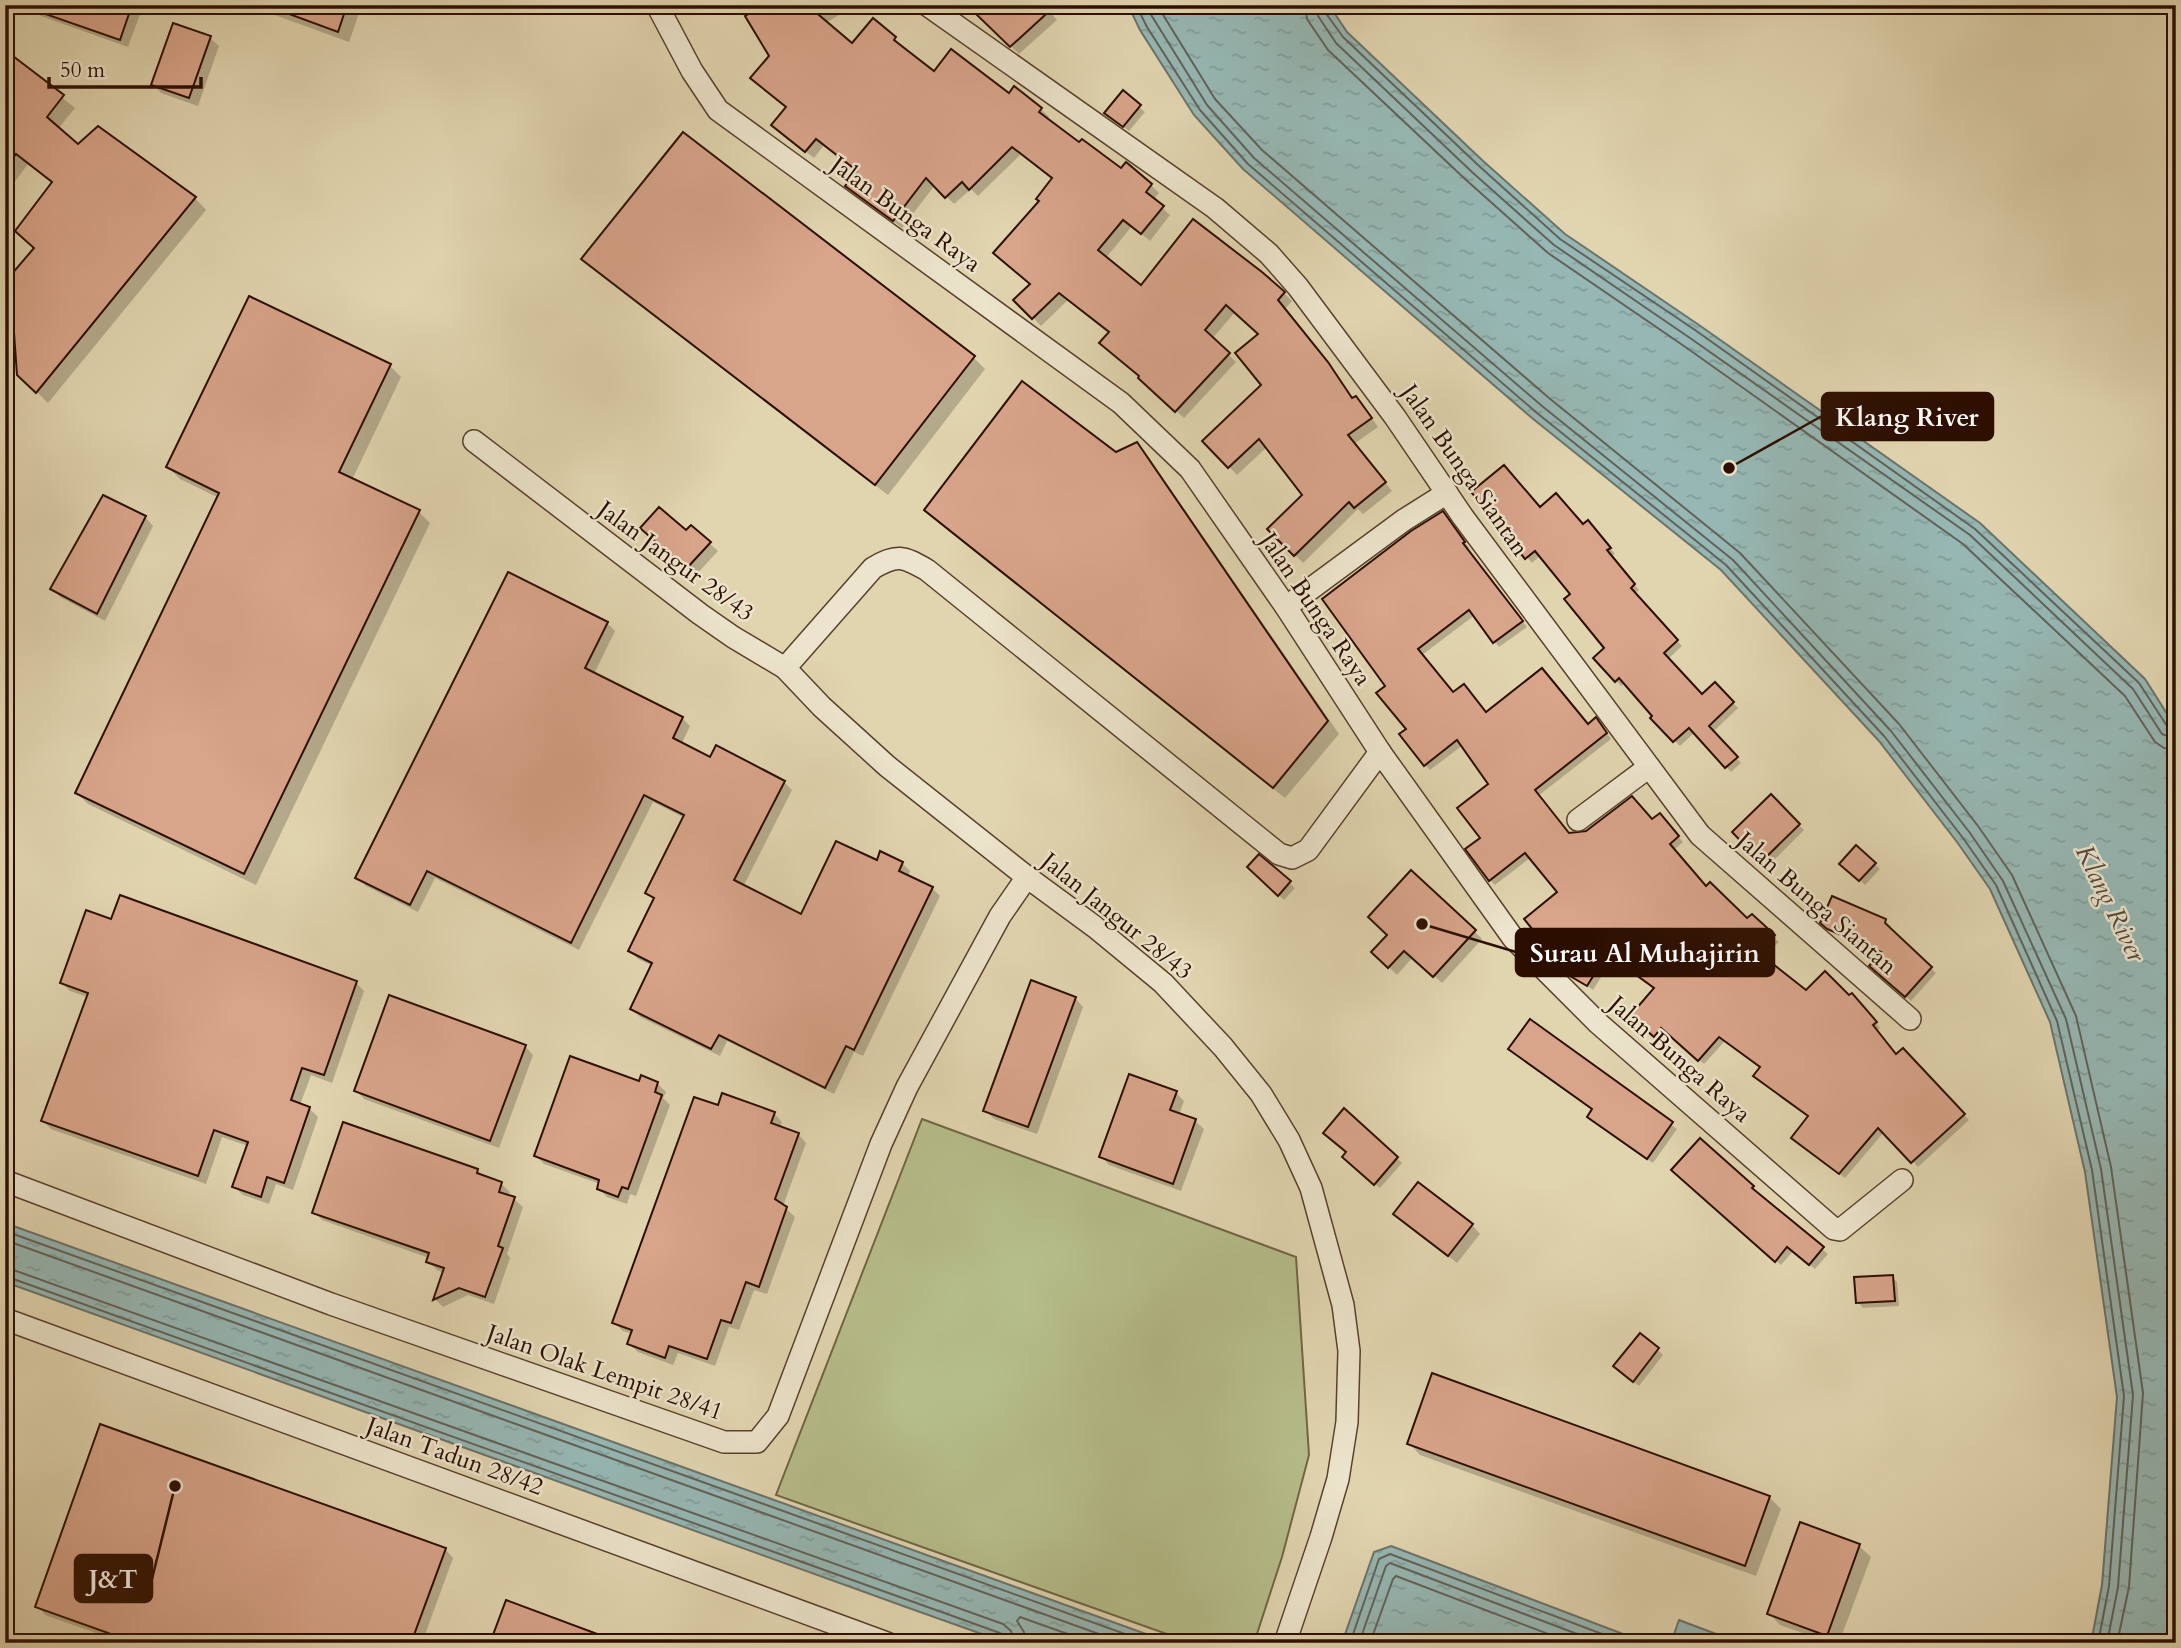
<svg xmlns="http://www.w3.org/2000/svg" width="2181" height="1648" viewBox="0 0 2181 1648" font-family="Cardo,serif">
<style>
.grass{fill:#b5bd8a;stroke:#706645;stroke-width:2}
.water{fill:url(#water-ripples);stroke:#6c736b;stroke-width:2}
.shadow{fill:#0003}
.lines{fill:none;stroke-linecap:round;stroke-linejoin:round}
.shore{stroke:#61625a;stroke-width:2}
.building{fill:#d8a48a;stroke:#2c0e00;stroke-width:2}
.street-casing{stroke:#59402c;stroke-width:24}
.street{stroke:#ece4cc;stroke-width:21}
.labels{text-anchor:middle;stroke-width:5;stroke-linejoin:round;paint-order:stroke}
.street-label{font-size:24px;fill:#2c0e00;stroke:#ece4cc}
.water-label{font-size:26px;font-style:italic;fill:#51493f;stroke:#ece4cc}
.leader{fill:none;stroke:#2c0e00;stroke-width:2.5}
.callout-dot{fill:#2c0e00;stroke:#ece4cc;stroke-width:2.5}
.callout{fill:#2c0e00;stroke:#2c0e00;stroke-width:2.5}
.callout-label{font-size:26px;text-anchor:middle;font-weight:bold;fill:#fff}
</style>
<defs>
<pattern id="water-ripples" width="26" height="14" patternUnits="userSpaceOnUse" patternTransform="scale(1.75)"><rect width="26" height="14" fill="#96b7b3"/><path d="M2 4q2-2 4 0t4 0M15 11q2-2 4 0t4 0" fill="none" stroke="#819c98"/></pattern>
</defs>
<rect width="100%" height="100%" fill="#e1d5b0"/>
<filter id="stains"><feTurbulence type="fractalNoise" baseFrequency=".00286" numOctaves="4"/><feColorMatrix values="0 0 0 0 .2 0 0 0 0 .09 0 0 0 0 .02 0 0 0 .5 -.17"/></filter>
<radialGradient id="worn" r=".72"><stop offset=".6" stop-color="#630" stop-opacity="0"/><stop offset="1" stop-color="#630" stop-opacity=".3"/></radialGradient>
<path class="grass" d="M922,1119L1296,1257L1309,1455L1282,1557L1254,1643H1192L776,1495Z"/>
<g class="water">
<path d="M1128,5H1329L1347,32L1482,160L1565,234L1699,325L1980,523L2145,679L2176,728V1643H2091L2102,1585L2117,1397L2085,1172L2050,1022L1990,889L1957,842L1879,741L1721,570L1532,418L1243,169L1194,115L1140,30Z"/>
<path d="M5,1223L1171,1643H1007L906,1607L5,1282Z"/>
<path d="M1391,1546L1639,1640L1640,1643H1342L1374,1552Z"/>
<path d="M1679,1620L1740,1643H1671Z"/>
</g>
<g class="shadow">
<path d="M247,5H362L349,42Z"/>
<path d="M732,5H855L826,23L852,45L895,39L903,47L901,48L935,73L1009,96L1041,109L1049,117L1047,120L1079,145L1121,171L1151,185L1159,193L1153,200L1170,215L1150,241L1132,226L1106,258L1141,287L1284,293L1292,301L1285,309L1335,372L1354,399L1356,398L1363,406L1378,427L1354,444L1392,491L1363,514L1358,509L1303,563L1270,529L1304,495L1267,447L1237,475L1205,441L1263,385L1260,334L1235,312L1212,339L1236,362L1184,418L1148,386L1110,333L1068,300L1041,326L1016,300L1032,285L1041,201L1054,179L1021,154L978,196L971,189L954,204L935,185L902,228L848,186L858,172L824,145L814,158L781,132L787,108L771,56L743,8L738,11Z"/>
<path d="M1044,5L1057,20L1019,54L978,14Z"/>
<path d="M132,6L140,14L128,47L41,16L32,8Z"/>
<path d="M210,38L219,46L198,106L161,93L153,84Z"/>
<path d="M5,52L75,108L58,129L78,147L98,129L195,198L206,210L48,403L19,374L36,248L53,183L28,164L5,195Z"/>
<path d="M1139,107L1145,112L1129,131L1112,118Z"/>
<path d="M583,259L973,357L985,369L888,495L595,270Z"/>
<path d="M390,366L401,377L352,480L419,512L430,523L256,885L88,804L77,793L219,498L180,479L168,467Z"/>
<path d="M1137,444L1148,456L1339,734L1285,798L938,522L926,510L1116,454Z"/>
<path d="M1473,493L1540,509L1583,526L1593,527L1615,554L1611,556L1639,590L1634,594L1682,646L1668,659L1703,696L1715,684L1738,708L1713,732L1741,763L1731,772L1695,732L1680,746L1652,718L1655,716L1625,683L1621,686L1595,658L1607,648L1573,595L1541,555L1532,563Z"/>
<path d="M145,517L153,526L105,621L60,597L52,588Z"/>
<path d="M1448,518L1469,548L1467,549L1527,627L1499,647L1475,615L1422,655L1454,694L1487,714L1588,726L1601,725L1611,739L1538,796L1570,835L1665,820L1683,842L1674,850L1707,888L1747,921L1752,916L1779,942L1763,958L1806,993L1857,1000L1880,1028L1877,1031L1897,1056L1903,1051L1969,1120L1918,1167L1884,1132L1845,1178L1799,1143L1809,1117L1761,1068L1725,1041L1704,1064L1667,1032L1660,1041L1638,1021L1656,989L1613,958L1593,990L1573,976L1580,964L1559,951L1556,954L1550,948L1560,892L1531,857L1495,885L1490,880L1468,849L1482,838L1490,784L1463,745L1430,770L1425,765L1387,686Z"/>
<path d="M686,533L709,543L718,551L695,576L651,537Z"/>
<path d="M607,623L615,631L594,674L682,718L690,726L681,745L711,759L717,748L784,782L792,790L743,887L802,917L877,862L902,863L910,871L908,877L932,888L940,896L863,1056L854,1052L834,1094L727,1041L720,1056L640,1017L632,1009L653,966L638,959L630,951L655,901L647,892L685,818L653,802L579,950L435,878L418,912L366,886L358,878Z"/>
<path d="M1771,797L1804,830L1768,866L1735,832Z"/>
<path d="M1856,847L1880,869L1865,885L1842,863Z"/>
<path d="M1259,857L1295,888L1284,900L1249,867Z"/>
<path d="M112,921L356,983L364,991L332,1083L311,1075L300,1105L309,1108L318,1117L293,1190L276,1184L269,1204L243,1195L234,1186L248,1146L222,1137L206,1184L51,1129L43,1121L88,997L70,991L62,983Z"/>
<path d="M1885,921L1891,926L1889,929L1936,973L1911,1001L1876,971L1882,954L1835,934L1822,922Z"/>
<path d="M1474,931L1482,939L1442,983L1413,957L1397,975L1374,952Z"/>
<path d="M1075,998L1083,1007L1037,1134L994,1119L985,1110Z"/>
<path d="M1530,1021L1677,1129L1653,1163L1594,1122V1110Z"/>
<path d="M525,1046L533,1055L499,1148L364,1099L356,1090Z"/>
<path d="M640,1083H657L666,1092L663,1098L670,1105L636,1196L630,1194L627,1204L607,1197L599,1189L600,1184L544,1164L536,1156Z"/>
<path d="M1176,1093L1184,1101L1179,1115L1195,1121L1204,1129L1181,1191L1109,1165L1101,1156Z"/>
<path d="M719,1108L774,1113L782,1122L780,1128L798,1134L806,1143L783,1206L795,1217L767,1294L754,1290L739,1330L729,1327L715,1366L678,1353L673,1365L638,1352L629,1344L633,1334L623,1331L614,1322Z"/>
<path d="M1344,1110L1402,1163L1380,1188L1349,1162Z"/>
<path d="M1700,1140L1753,1187L1758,1193L1757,1194L1828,1254L1815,1269L1793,1251L1781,1265L1678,1175Z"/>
<path d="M477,1170L485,1178L501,1184L510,1192L508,1196L514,1199L523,1207L507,1254L510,1258L494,1304L468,1295L443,1307L435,1299L444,1273L437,1270L428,1261L429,1258L322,1220L314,1212Z"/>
<path d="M1404,1222L1472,1225L1480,1234L1457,1263Z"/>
<path d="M1892,1277L1897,1282L1899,1306L1863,1308L1858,1302Z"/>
<path d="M1640,1335L1663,1355L1639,1386L1621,1372Z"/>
<path d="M1409,1443L1769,1497L1781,1509L1756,1576L1420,1455Z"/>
<path d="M1859,1546L1871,1557L1839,1643H1830L1780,1625L1769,1613Z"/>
<path d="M445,1549L453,1558L422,1643H124L45,1615L37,1606Z"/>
</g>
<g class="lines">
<g class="shore">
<path d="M1136,5L1147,27L1200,110L1248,164L1537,413L1726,565L1884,736L1963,838L1996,885L2057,1021L2092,1170L2124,1396L2109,1586L2098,1643"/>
<path d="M1145,5L1207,105L1254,158L1542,406L1733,560L1891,731L1970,833L2003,881L2066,1019L2101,1169L2133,1395L2118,1587L2107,1643"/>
<path d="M1157,5L1215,99L1262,150L1549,398L1740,553L1899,724L1978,826L2012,875L2076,1016L2111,1167L2143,1393L2129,1587L2117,1643"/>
<path d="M1305,5L1307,19L1328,50L1465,179L1548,253L1684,346L1963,544L2125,696L2155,742L2164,748L2176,749"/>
<path d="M1315,5L1318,16L1336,43L1472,172L1554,245L1690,338L1970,535L2133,689L2162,734L2176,739"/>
<path d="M1324,5L1325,12L1343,37L1478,165L1560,239L1695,330L1975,529L2139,683L2167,726L2176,730"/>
<path d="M5,1231L1150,1643"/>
<path d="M5,1240L1124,1643"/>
<path d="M5,1267L1003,1624L1011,1631L1014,1643"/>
<path d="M5,1276L1000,1633L1005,1637L1006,1643"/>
<path d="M1025,1643L1024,1632L1017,1621L1020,1617L1093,1643"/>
<path d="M1350,1643L1379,1559L1390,1554L1626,1643"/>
<path d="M1359,1643L1386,1566L1390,1563L1601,1643"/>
<path d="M1370,1643L1393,1579L1396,1576L1572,1643"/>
</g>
</g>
<g class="building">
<path d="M29,5H132L120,40L28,8Z"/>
<path d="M271,5H347L338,32L270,7Z"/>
<path d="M751,5H834L819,15L852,43L873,18L896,37L894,40L934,71L951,49L1009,93L1014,86L1042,108L1039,112L1079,142L1082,139L1121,168L1126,162L1152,184L1146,192L1164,206L1141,234L1123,220L1098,250L1141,285L1193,219L1262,272L1285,292L1278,300L1328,362L1352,398L1356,396L1372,418L1348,435L1386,482L1354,508L1349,502L1294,556L1267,529L1302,495L1259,439L1228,468L1202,441L1261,385L1235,353L1258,334L1226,305L1205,330L1230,353L1175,412L1138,378L1139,376L1099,343L1109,332L1059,293L1032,319L1013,300L1030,284L993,253L1039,201L1036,199L1052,178L1012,147L969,190L962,182L945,198L926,178L893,221L845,186L857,171L816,139L805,152L771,125L786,107L750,78L769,56L745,16L754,11Z"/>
<path d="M985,5H1056L1010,47L976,14Z"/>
<path d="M173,23L211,36L189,98L151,85Z"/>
<path d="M5,50L64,95L47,117L78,144L98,126L196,197L36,393L17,375L10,276L34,248L15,231L52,182L16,154L5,169Z"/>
<path d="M1123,90L1141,105L1123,127L1104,113Z"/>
<path d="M683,132L975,356L875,485L581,259Z"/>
<path d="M249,296L391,364L339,472L420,510L244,874L75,793L219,493L166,467Z"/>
<path d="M1022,381L1116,452L1137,442L1328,721L1273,788L924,510Z"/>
<path d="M1504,465L1540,507L1556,493L1583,524L1588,520L1611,548L1607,550L1635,584L1631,588L1678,640L1664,653L1702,694L1715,682L1734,702L1709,726L1738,757L1725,768L1689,728L1673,742L1650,718L1652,716L1619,678L1615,682L1593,658L1604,648L1564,599L1570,594L1535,551L1525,559L1471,492Z"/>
<path d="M103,495L146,516L97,614L50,589Z"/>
<path d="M659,507L686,530L691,525L711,542L686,569L640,528Z"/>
<path d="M1443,511L1465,542L1463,543L1523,621L1493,643L1469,610L1418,649L1453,692L1464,684L1486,712L1542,668L1588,724L1596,717L1607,733L1535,790L1569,833L1586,831L1632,796L1652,819L1660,813L1679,836L1670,844L1706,886L1710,882L1747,918L1752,914L1775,935L1759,953L1806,990L1825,971L1849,995L1852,993L1877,1022L1873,1025L1896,1054L1903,1048L1965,1114L1911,1163L1878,1128L1839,1174L1791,1138L1808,1116L1753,1076L1760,1067L1719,1037L1698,1061L1661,1028L1654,1037L1630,1016L1654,988L1607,954L1587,986L1570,976L1579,963L1553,946L1549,950L1524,919L1557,892L1525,853L1489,881L1465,849L1480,838L1457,808L1488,784L1457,740L1424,766L1399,734L1406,729L1376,693L1385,686L1322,599L1411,531Z"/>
<path d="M508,572L608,622L585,668L683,717L673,738L710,757L716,745L785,781L734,880L801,914L836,841L877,860L880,851L903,862L899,871L933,887L854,1050L846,1046L825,1088L719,1035L711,1049L630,1009L652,963L628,951L654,898L645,893L684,815L644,795L571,943L427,871L410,905L355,878Z"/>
<path d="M1771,794L1800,824L1761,862L1732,832Z"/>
<path d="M1856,845L1876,863L1859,881L1839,864Z"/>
<path d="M1259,854L1291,881L1278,896L1247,867Z"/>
<path d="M1411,870L1476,930L1433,977L1404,951L1388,968L1371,952L1387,935L1368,917Z"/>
<path d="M120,895L357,981L324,1075L302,1068L291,1100L310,1107L284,1183L267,1177L261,1197L232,1187L248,1142L214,1130L198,1176L41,1121L88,993L60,983L86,910L111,919Z"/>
<path d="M1832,896L1886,919L1885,923L1932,967L1905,997L1869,966L1881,952L1827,929L1820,923Z"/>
<path d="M1031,980L1076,997L1028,1127L983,1111Z"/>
<path d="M389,995L526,1045L490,1141L354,1091Z"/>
<path d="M1530,1019L1673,1122L1647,1159L1587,1117L1592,1109L1508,1049Z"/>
<path d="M570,1056L639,1081L641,1075L658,1082L655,1092L662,1095L628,1189L622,1187L618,1197L597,1189L599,1180L534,1156Z"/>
<path d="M1129,1074L1177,1091L1170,1110L1196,1119L1173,1184L1099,1157Z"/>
<path d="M722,1093L775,1112L771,1123L799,1133L775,1199L787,1207L759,1287L746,1282L731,1323L721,1320L707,1359L669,1346L665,1358L627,1344L632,1330L612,1323L694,1097L718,1105Z"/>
<path d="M1344,1108L1398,1157L1374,1185L1342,1157L1346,1152L1323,1133Z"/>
<path d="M343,1122L478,1169L477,1173L502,1182L499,1192L515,1197L498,1246L503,1248L485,1297L459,1288L433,1300L444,1268L426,1262L429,1253L312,1213Z"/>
<path d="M1700,1138L1754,1186L1752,1188L1824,1247L1809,1265L1787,1247L1775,1262L1671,1170Z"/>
<path d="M1418,1182L1473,1224L1448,1256L1393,1214Z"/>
<path d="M1893,1275L1895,1301L1856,1303L1854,1277Z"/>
<path d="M1640,1333L1659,1348L1633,1382L1613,1366Z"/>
<path d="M1432,1373L1770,1496L1745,1566L1407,1444Z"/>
<path d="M100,1424L446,1548L411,1643H136L35,1607Z"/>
<path d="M1800,1522L1860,1544L1827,1636L1767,1614Z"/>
<path d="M506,1600L616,1641V1643H490Z"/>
</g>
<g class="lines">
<defs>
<g id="street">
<path d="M657,5L692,71L718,110L1121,403L1190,469L1286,607L1380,752L1513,938L1598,1023L1834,1229L1840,1230L1902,1180"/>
<path d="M927,5L1215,208L1269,254L1298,287L1395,417L1463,517L1700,835L1910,1019"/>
<path d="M474,441L700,614L733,637L785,668L822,707L887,766L1027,877L1095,927L1163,983L1223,1047L1261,1094L1289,1140L1311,1188L1343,1305L1349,1351L1347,1422L1338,1479L1321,1537L1285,1643"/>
<path d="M1286,607L1404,520L1447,493"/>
<path d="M785,668L873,568C897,554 903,556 927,570L1279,854L1292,858L1308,850L1380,752"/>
<path d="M1578,820L1649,767"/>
<path d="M5,1181L331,1304L724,1442H757L778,1416L881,1144L907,1087L1000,916L1027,877"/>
<path d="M5,1319L887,1643"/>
</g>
</defs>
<use href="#street" class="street-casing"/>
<use href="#street" class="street"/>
</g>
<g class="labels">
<g class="street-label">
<text transform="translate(906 214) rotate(36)" y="8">Jalan Bunga Raya</text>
<text transform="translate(1465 470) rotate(55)" y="8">Jalan Bunga Siantan</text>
<text transform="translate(676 561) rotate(36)" y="8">Jalan Jangur 28/43</text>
<text transform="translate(1316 609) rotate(56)" y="8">Jalan Bunga Raya</text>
<text transform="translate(1817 903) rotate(41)" y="8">Jalan Bunga Siantan</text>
<text transform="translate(1117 916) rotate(39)" y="8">Jalan Jangur 28/43</text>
<text transform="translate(1680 1059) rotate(41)" y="8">Jalan Bunga Raya</text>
<text transform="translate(605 1372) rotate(19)" y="8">Jalan Olak Lempit 28/41</text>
<text transform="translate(455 1456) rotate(20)" y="8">Jalan Tadun 28/42</text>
</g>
<g class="water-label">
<text transform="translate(2111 903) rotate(64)" y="9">Klang River</text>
</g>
</g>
<path class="leader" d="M1729 468L1822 416M1422 924L1516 952M175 1486L152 1579"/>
<g class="callout-dot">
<circle cx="1729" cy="468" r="7"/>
<circle cx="1422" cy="924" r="7"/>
<circle cx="175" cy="1486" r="7"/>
</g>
<g class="callout">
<rect x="1822" y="393" width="171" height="47" rx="7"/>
<rect x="1516" y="929" width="258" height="47" rx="7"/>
<rect x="75" y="1555" width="77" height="47" rx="7"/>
</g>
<g class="callout-label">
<text x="1907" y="426">Klang River</text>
<text x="1645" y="962">Surau Al Muhajirin</text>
<text x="113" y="1588">J&amp;T</text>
</g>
<rect width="2181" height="1648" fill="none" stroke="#e1d5b0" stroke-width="28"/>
<rect x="7" y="7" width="2167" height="1634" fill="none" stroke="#2c0e00" stroke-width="3.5"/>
<rect x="14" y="14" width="2153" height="1620" fill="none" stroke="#2c0e00" stroke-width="2"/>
<path d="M49 77v10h152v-10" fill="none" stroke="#2c0e00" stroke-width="3.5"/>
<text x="60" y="77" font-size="21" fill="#2c0e00" stroke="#ece4cc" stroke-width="5" paint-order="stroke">50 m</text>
<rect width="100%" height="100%" filter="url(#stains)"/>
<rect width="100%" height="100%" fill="url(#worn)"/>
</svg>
